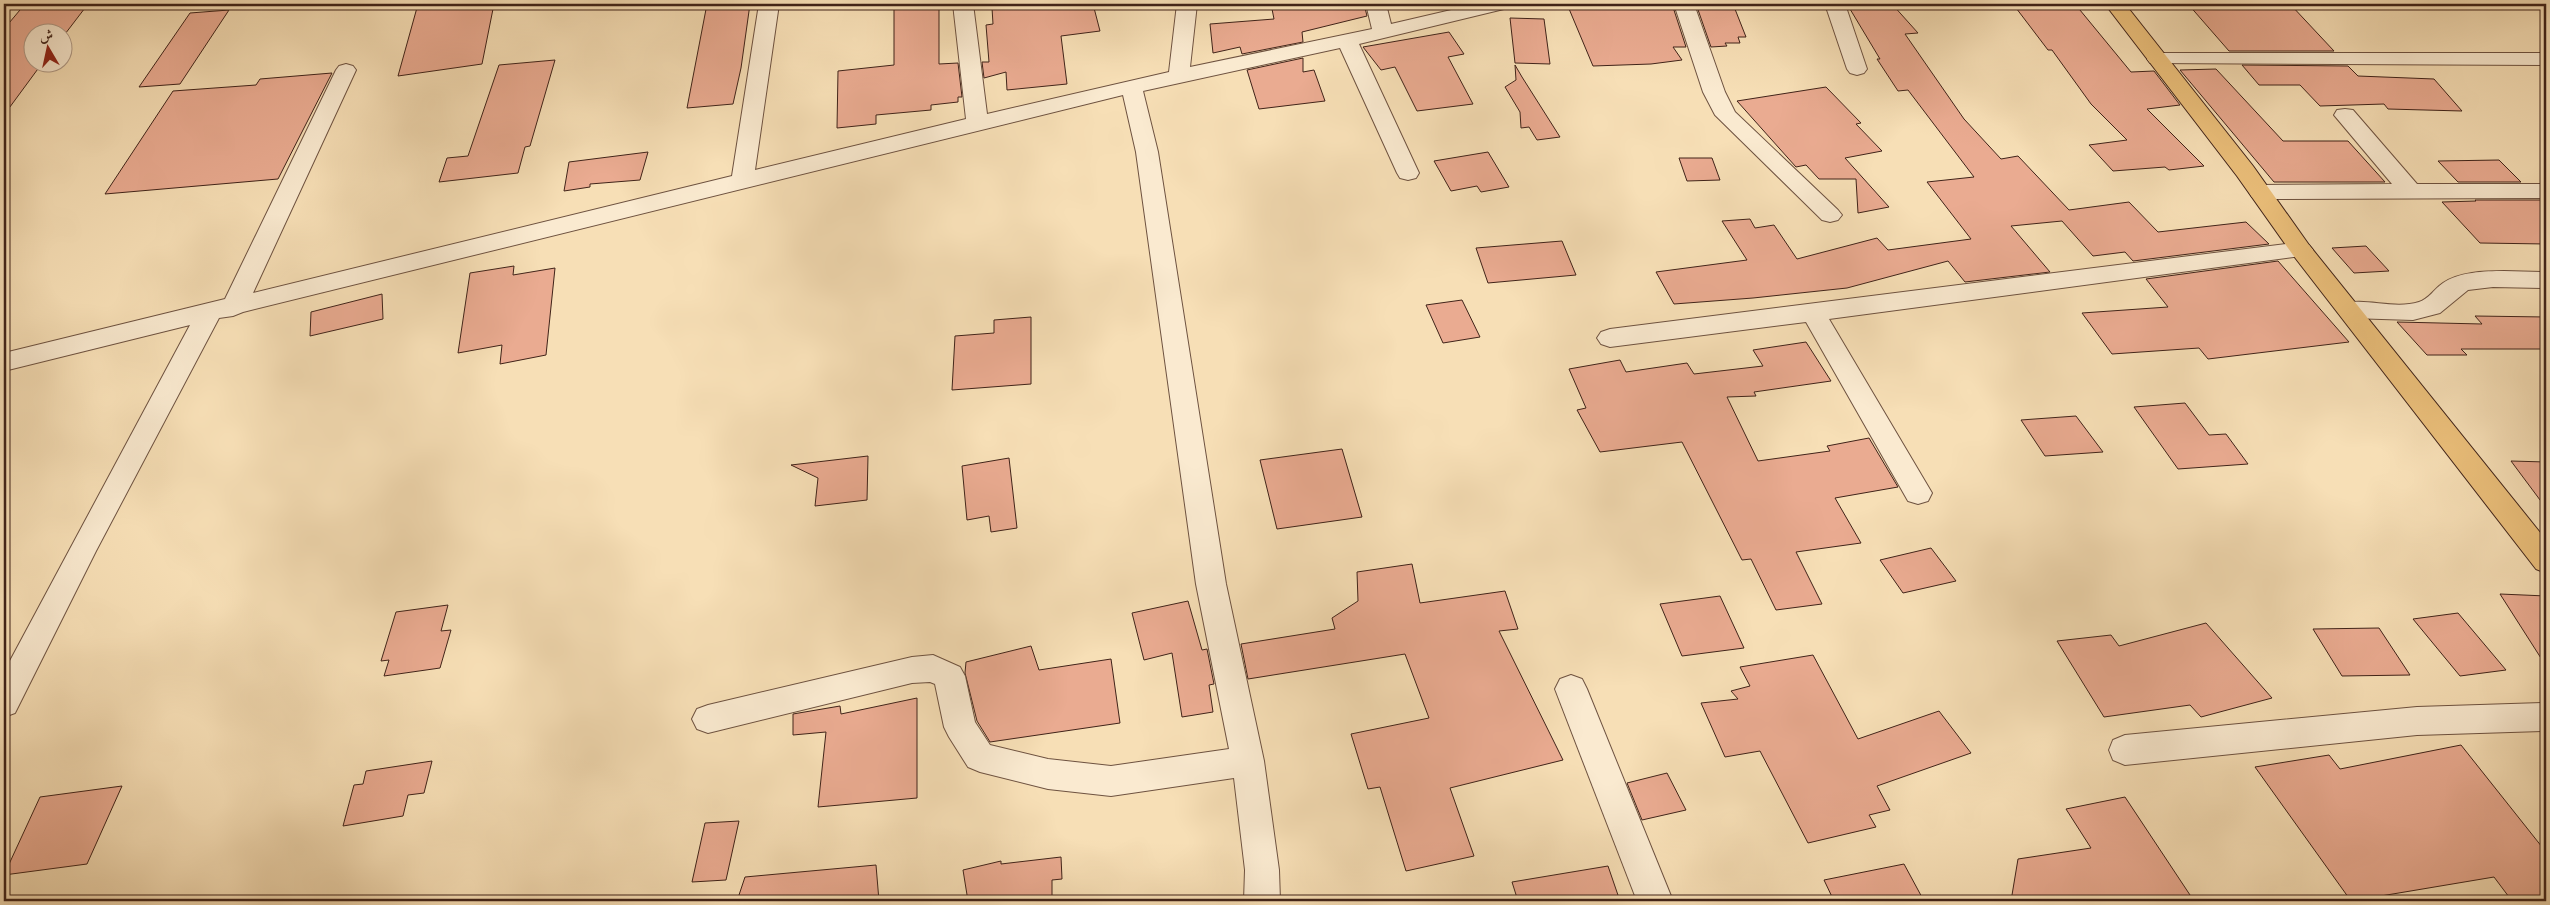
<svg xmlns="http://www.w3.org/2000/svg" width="2550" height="905" viewBox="0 0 2550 905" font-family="Alegreya,Amiri,serif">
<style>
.building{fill:#eaab91;stroke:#402319}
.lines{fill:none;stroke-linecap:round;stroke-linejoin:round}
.minor-casing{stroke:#6e5240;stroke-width:2}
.major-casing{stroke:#402319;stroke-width:2}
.minor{fill:#faead0;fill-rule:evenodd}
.major{fill:#ecc07b;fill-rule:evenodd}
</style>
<rect width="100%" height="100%" fill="#f7dfb6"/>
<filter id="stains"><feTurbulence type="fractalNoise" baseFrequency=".004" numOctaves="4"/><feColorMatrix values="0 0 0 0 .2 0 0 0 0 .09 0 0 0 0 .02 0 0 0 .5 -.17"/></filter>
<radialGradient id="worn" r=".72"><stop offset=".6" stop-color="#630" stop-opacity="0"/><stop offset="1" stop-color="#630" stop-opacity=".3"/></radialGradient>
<g class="building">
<path d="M25,4H88L62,38V32H32V62H43L4,115V29Z"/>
<path d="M418,4H494L482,64L398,76Z"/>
<path d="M707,4H750L741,68L733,104L687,108Z"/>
<path d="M894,4H939V64L958,63L962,97H958V102L931,105V110L876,115V124L837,128L838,71L894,65Z"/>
<path d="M1040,4H1093L1100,31L1061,36L1067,84L1007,90L1006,72L984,78L982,62H989L986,25L993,24L992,8Z"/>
<path d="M1271,4H1364L1367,16L1302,32L1303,42L1242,54L1240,47L1213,53L1210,24L1274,19Z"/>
<path d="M1567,4H1672L1686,47H1673L1682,60L1651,64L1593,66Z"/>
<path d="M1696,4H1733L1746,37H1738L1740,43H1725L1727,46L1711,47Z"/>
<path d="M1847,4H1892L1918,33L1905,34L1964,119L2001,159L2018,156L2069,210L2129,202L2158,232L2246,222L2269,244L2133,261L2125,252L2093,256L2062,221L2011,226L2050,272L1965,282L1948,261L1847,288L1753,298L1674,304L1656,272L1747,260L1722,221L1750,219L1755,228L1774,225L1797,259L1877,238L1888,250L1971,239L1927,182L1974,177L1908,90L1898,91L1877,59H1880Z"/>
<path d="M2013,4H2075L2131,72L2154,71L2180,105L2147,109L2204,166L2169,170L2165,167L2113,171L2089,145L2127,140L2091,104L2052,50H2048Z"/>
<path d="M2188,4H2290L2334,51H2229Z"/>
<path d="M229,10L180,84L139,87L190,13Z"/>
<path d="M1510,18L1544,19L1550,64L1515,63Z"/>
<path d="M1449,32L1464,54L1448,57L1473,104L1417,111L1395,67L1381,70L1363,47Z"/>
<path d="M1303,58V72L1314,70L1325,101L1259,109L1247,70Z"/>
<path d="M555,60L530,146L525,147L518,173L439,182L447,158L468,156L499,65Z"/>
<path d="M1515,65L1522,77L1560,137L1537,140L1529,127L1521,128L1520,112L1505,87L1516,80Z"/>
<path d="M2242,65L2348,66L2358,76L2434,79L2462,111L2388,109L2384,104L2320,106L2300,85H2259Z"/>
<path d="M2216,69L2283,141H2348L2385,182H2274L2180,70Z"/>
<path d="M332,73L278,179L105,194L173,91L256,85L260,79Z"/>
<path d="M1826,87L1861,123L1856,124L1882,151L1845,158L1889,207L1858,213L1856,179H1819L1806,165L1796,167L1737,101Z"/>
<path d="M648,152L640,180L590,184V187L564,191L569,162Z"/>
<path d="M1488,152L1509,187L1481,192L1477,186L1451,191L1434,161Z"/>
<path d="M1679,158H1712L1720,180L1687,181Z"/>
<path d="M2499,160L2521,182H2458L2438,161Z"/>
<path d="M2475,200H2540L2546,206V244L2480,243L2442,202L2476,201Z"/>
<path d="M1562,241L1576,275L1488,283L1476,248Z"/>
<path d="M2366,246L2389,271L2354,273L2332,248Z"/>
<path d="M2278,261L2349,342L2208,359L2199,348L2112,354L2082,313L2168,307L2146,279Z"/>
<path d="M514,266L513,275L555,268L546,355L500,364L502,345L458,353L470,273Z"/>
<path d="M382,294L383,319L310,336L311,312Z"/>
<path d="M1462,300L1480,337L1443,343L1426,305Z"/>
<path d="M2475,316L2546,317V349H2461L2467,355H2427L2397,322L2482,324Z"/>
<path d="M1031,317V384L952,390L955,336L994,333V320Z"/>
<path d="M1806,342L1831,381L1754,392L1756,396L1727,397L1758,461L1830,451L1827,446L1869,438L1898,487L1835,498L1861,543L1796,552L1822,604L1776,610L1751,559L1742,560L1682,442L1600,452L1577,410L1586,408L1569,369L1620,360L1626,372L1687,363L1694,374L1763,366L1753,350Z"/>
<path d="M2185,403L2209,435L2226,434L2248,464L2178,469L2134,407Z"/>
<path d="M2076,416L2103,452L2045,456L2021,420Z"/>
<path d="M1342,449L1362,517L1277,529L1260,460Z"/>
<path d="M868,456L867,500L815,506L818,478L791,465Z"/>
<path d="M1009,458L1017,528L991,532L989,516L967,520L962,466Z"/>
<path d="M2511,461L2546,462V508Z"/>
<path d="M1931,548L1956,581L1903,593L1880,560Z"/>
<path d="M1412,564L1420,603L1505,591L1518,629L1499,631L1563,760L1450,788L1474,856L1406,871L1380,787L1368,789L1351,734L1429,718L1405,654L1248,679L1241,644L1335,629L1332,618L1358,601L1357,572Z"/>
<path d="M2500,594L2546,596V666Z"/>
<path d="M1720,596L1744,648L1682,656L1660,604Z"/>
<path d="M1188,601L1202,650L1207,649L1214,684L1209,685L1213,712L1182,717L1172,653L1144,660L1132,613Z"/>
<path d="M448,605L441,631L451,630L440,668L384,676L389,660L381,661L396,612Z"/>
<path d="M2458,613L2506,670L2460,676L2413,619Z"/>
<path d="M2206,623L2272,698L2201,717L2190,705L2104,717L2057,641L2111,635L2119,646Z"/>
<path d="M2379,628L2410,675L2342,676L2313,629Z"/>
<path d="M1031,646L1039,670L1111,659L1120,723L990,742L977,721L965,673L966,662Z"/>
<path d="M1813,655L1858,739L1939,711L1971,753L1877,786L1890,810L1869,815L1876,827L1808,843L1760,751L1725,757L1701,703L1738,699L1731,691L1750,686L1740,667Z"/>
<path d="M917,698V798L818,807L826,732L793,735V714L840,706L841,714Z"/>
<path d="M2461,745L2546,852V901H2512L2494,877L2351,901L2255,767L2329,755L2340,769Z"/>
<path d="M432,761L424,793L408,795L403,816L343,826L354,785L363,784L366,771Z"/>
<path d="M1667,773L1686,810L1642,820L1627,783Z"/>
<path d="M122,786L87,864L4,875L40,797Z"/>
<path d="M2125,797L2194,901H2011L2018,859L2091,848L2066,809Z"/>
<path d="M739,821L726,880L692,882L705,823Z"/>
<path d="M1061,857L1062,879L1052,880V901H968L963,870L1001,861V864Z"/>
<path d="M1904,864L1924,901H1834L1824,880Z"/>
<path d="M876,865L879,901H737L745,877Z"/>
<path d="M1608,866L1620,901H1518L1512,882Z"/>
</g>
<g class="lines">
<defs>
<g id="minor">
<path d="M759,4H779L755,170L966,119L953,4H973L987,114L1169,72L1177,4H1197L1190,67L1372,29L1366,4H1386L1391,24L1477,4H1511L1508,8L1359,44L1419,173L1416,178L1408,180L1400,178L1397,173L1340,48L1143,91L1158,152L1226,584L1264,761L1279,870L1280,901H1244L1245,870L1234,778L1111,796L1048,789L980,772L968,767L949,737L944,727L935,684L930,682L912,683L708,733L697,729L692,719L697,709L708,705L912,657L933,655L960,667L965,676L975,722L990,745L1048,759L1111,766L1229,749L1196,584L1136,152L1123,95L243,312L233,316L219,318L96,551L15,713L4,717V672L190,325L4,371V353L225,299L336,70L339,66L346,64L353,66L356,70L253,293L732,176Z"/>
<path d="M1674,4H1694L1725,92L1735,112L1838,210L1842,215L1838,220L1830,222L1822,220L1715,115L1703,92Z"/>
<path d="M1825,4H1845L1867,69L1864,73L1857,75L1850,73L1847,69Z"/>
<path d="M2157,53H2546V65L2150,63L2147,59L2150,55Z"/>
<path d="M2345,109L2353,110L2417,184H2546V198L2260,199L2252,197L2249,192L2252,187L2260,185L2392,184L2334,115L2337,110Z"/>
<path d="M2301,242L2309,245L2313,250L2309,255L1829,319L1932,493L1928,501L1918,504L1908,501L1806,322L1610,347L1601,344L1597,338L1601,332L1610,329Z"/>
<path d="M2504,271L2546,272V288L2493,287L2468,290L2440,313L2413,320L2350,318L2341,316L2338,310L2341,304C2366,297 2393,310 2419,302C2429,299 2434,289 2443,283C2459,272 2484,271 2504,271Z"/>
<path d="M1571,675L1582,679L1587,689L1673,901H1637L1555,689L1560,679Z"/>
<path d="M2546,703V731L2417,735L2125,765L2113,760L2109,750L2113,740L2125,735L2417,707Z"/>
</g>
<path id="major" d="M2105,4H2125L2253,166L2309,245L2546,540V573L2536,569L2293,255L2237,176Z"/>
</defs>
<use href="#minor" class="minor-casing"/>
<use href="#major" class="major-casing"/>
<use href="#minor" class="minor"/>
<use href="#major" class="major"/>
</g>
<rect width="2550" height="905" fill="none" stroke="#f7dfb6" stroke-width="20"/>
<rect x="5" y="5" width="2540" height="895" fill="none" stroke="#402319" stroke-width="2.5"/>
<rect x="10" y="10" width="2530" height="885" fill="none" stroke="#402319"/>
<g transform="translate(48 48) rotate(351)"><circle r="24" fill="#faead0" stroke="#b09a87"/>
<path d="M0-4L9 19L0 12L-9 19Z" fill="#8f2418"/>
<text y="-8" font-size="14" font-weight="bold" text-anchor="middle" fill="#402319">ش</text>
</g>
<rect width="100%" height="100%" filter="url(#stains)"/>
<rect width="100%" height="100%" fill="url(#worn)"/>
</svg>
